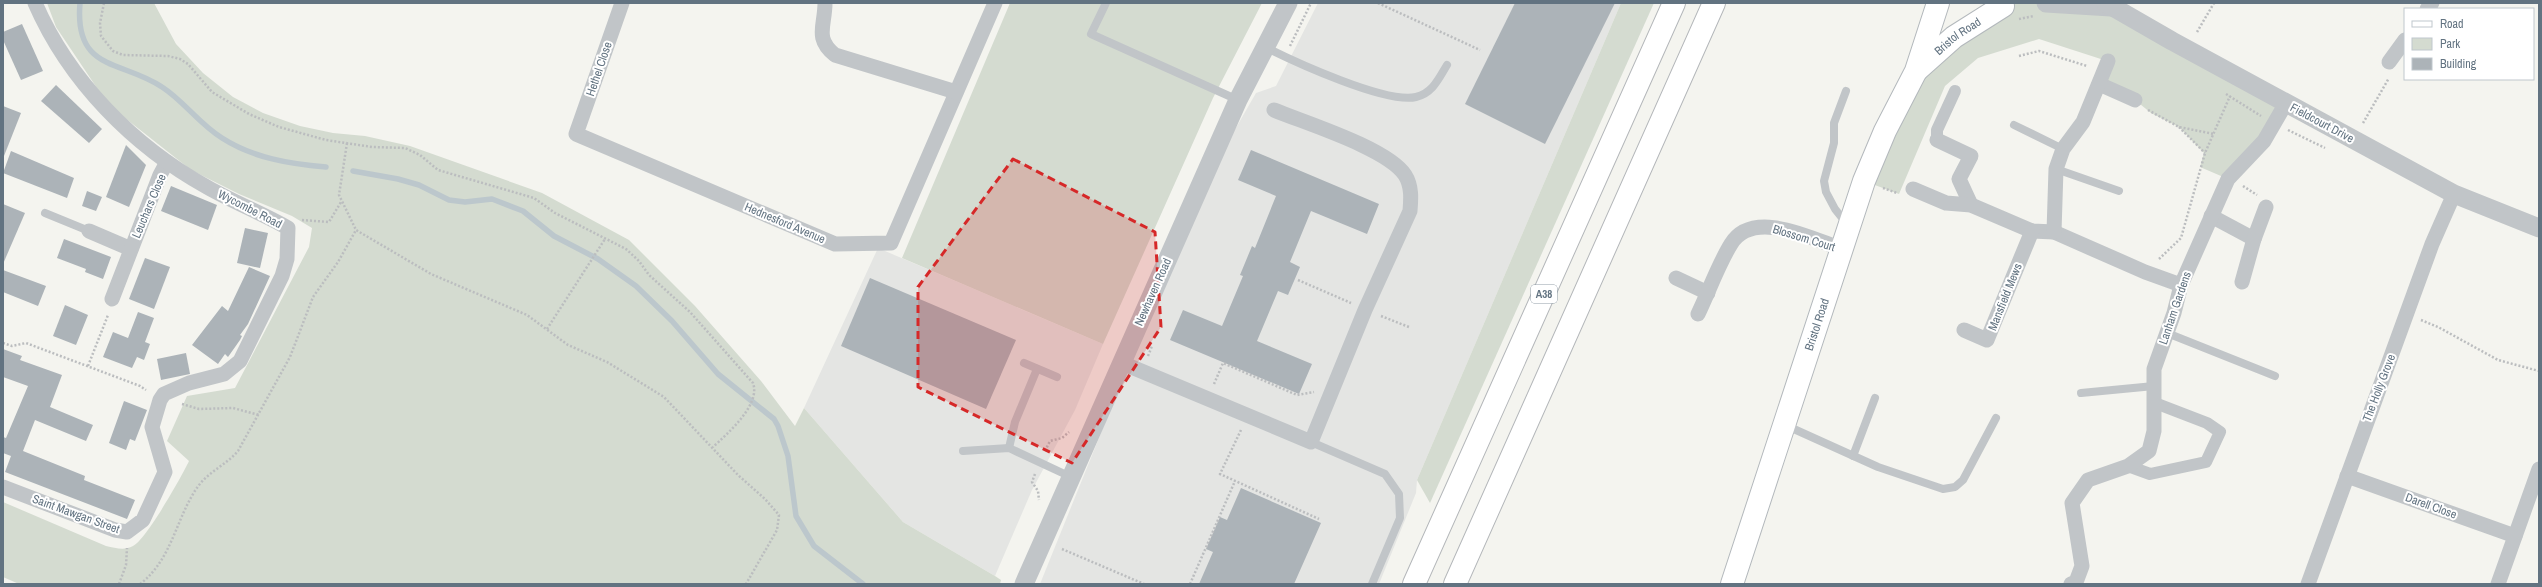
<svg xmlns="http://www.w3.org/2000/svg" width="2542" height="587" viewBox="0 0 2542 587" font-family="'Archivo Narrow',sans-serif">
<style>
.built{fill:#e4e5e3}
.green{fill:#d4dbd0}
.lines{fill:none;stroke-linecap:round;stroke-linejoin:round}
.stream{stroke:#bcc7cc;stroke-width:5.5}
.building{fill:#acb3b8}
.secondary-casing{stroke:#b3b8bc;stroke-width:24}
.trunk-casing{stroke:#b4b7ba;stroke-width:24}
.path{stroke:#bbbdbf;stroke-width:2.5;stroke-dasharray:2 2;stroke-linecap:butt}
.service{stroke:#c1c5c8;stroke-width:8}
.pedestrian{stroke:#c1c5c8;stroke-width:12}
.minor{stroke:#c1c5c8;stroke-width:15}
.tertiary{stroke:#c1c5c8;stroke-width:19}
.secondary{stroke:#fff;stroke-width:22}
.trunk{stroke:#fff;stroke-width:22}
.marked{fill:#d62828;fill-opacity:0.2;stroke:#d62828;stroke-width:3;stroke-dasharray:8 5;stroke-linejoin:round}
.labels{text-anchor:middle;stroke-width:4;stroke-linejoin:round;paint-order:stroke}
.shield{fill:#fff;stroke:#919da7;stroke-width:1}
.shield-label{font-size:11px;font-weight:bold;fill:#627381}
.street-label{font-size:12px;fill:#627381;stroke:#fff}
</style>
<rect width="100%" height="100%" fill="#f4f4ef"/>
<g class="built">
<path d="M1318,3H1621L1417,480L1416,493L1379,584H1040L1124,376L1233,133L1256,93L1276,86Z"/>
<path d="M878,248L1103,344L1075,410L1032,490L995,576L903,522L804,408Z"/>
</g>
<g class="green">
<path d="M47,3H154L176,44L203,73L233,97L263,113L300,126L333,133L365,136L410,146L542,193L629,240L695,306L761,381L795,426L804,408L903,522L995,576L1001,580L1000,584H19L3,577V502L106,546C116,548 124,551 133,546C146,540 182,476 189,461L167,441L187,396L235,388L309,247L312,228L292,216L239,194L191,170L125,118L105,100L56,27Z"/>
<path d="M1010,3H1262L1213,98L1103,344L902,258Z"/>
<path d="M1621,3H1654L1430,503L1417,480Z"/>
<path d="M2015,3L2111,7L2286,103L2228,179L2200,167L2204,153L2179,127L2151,113L2135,100L2102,85L2107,61L2039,39L1978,58L1945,86L1899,194L1864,181L1916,71L2003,6Z"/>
</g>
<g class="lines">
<g class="stream">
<path d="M80,3C74,72 122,60 162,87C184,101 199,124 222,138C253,158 290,164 326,167"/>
<path d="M353,171L398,179L419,185L449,200L465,202L492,199L523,211L554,236L598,259L636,286L672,321L718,374L774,419L778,426L788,456L796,516L814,546L863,584"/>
</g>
</g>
<g class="building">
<path d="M1515,3H1615L1545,144L1465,104Z"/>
<path d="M22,24L43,71L21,80L3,40V32Z"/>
<path d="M56,85L102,129L89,143L41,101Z"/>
<path d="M3,106L21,113L4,156H3Z"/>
<path d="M126,145L146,165L129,207L106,197Z"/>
<path d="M1251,150L1379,204L1367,234L1311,211L1290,262L1300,267L1288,295L1278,291L1257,341L1312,364L1299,394L1170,340L1183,310L1222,326L1243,276L1240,275L1252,246L1255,248L1276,196L1238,180Z"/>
<path d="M11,151L74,178L67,198L3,173Z"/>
<path d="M171,186L217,205L208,230L161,211Z"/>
<path d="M87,191L102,197L96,211L82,206Z"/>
<path d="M3,204L25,213L3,264Z"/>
<path d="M245,228L268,233L260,268L237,263Z"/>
<path d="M64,239L111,257L103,279L85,272L86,269L57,258Z"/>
<path d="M145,258L170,267L154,309L129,299Z"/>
<path d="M249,267L270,276L248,324L240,335L242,336L240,340L228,357L225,354L218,364L192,345L222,306L228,311Z"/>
<path d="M3,270L46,286L38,306L3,292Z"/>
<path d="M870,278L1016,340L986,409L841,346Z"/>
<path d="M65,305L88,315L76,345L53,336Z"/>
<path d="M138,312L154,318L145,342L150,344L144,360L137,357L132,368L103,357L113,332L128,338Z"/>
<path d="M3,349L22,356L20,360L62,375L50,407L93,425L86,441L35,420L23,451L85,476L84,480L135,500L127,519L5,472L11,456L3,453V437L6,438L28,386L3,377Z"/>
<path d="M186,353L190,374L161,380L157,359Z"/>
<path d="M124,401L147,410L135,441L130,439L126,450L109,443Z"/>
<path d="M1241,488L1321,523L1294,584H1199L1213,552L1206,549L1220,517L1227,520Z"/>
</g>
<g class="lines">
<defs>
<g id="secondary">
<path id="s1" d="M1917,70L1954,37L2003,6"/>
<path id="s2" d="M1732,584L1864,181L1885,131L1916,71L1938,3"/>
</g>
<g id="trunk">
<path d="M1414,584L1674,3"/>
<path d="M1455,584L1714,3"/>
</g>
</defs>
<use href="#secondary" class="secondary-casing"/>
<use href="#trunk" class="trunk-casing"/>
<g class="path">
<path d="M104,3L100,23L101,36L113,51L123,55L168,56L180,59L188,64L212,92L249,114L279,127L326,140L372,147L405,148L420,155L438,170L534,198L555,213L626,249L639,261L649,275L690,312L753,383C761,405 727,434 713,447"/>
<path d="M1378,3L1480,50"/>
<path d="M2019,19L2034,16"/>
<path d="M2197,32L2214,3"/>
<path d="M1290,46L1311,3"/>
<path d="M2019,56L2039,51L2087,66"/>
<path d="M2226,94L2261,116"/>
<path d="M2148,110L2179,127L2214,134"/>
<path d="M2363,123L2389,78"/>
<path d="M2179,127L2205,153"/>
<path d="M2288,130L2325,148"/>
<path d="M347,143L339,195L356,230"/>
<path d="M2243,186L2257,195"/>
<path d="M1883,188L1897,193"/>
<path d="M302,220L329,222L341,202"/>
<path d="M2159,259L2181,238L2205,153L2230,96"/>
<path d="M1298,280L1351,303"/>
<path d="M1381,316L1409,327"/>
<path d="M2421,320L2438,327L2498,360L2539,371"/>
<path d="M547,329L605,239"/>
<path d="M3,343L12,346L26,343L140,386L146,390"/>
<path d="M1148,356L1152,346"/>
<path d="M88,366L108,315"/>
<path d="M1214,384L1223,363L1297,395L1314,392"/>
<path d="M182,404L199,409L233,408L259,415"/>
<path d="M1241,430L1220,474L1319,519"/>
<path d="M1045,451L1050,441L1062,438L1069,432"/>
<path d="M1035,474L1032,482L1038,491L1039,500"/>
<path d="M1062,549L1144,584"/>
<path d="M119,584L126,565L127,548"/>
<path d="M140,584C173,559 176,516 199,485C210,471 227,464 238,451L290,357L313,297L338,262L356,230L431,274L527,315L568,345L607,362L664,397L738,475L765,499L779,515L777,530L746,584"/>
<path d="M1190,584L1235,481"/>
</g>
<g class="service">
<path d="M1106,3L1091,34L1238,100"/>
<path d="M1265,47C1295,62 1386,104 1416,97C1433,93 1439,78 1447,65"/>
<path d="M1846,91L1834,123V143L1824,181L1826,192L1835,209L1847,224"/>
<path d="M2014,125L2063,149"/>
<path d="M2056,169L2119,191"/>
<path d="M45,213L89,231"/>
<path d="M2167,333L2275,376"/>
<path d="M1024,363L1057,377"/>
<path d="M2081,393L2154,386"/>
<path d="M1785,425L1878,467L1943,489L1955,487L1963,480L1996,418"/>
<path d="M1311,442L1385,474L1399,494L1400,518L1372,584"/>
<path d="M1009,448L1015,422L1037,369"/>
<path d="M963,451L1009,448L1071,477"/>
<path d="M1853,456L1875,398"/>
</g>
<g class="pedestrian">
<path d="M1937,140V130L1955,91"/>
<path d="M2128,466L2150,474L2206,462L2220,432L2207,423L2155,403"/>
</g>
<g class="minor">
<path d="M622,3L576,134L835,244L891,243L995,3"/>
<path d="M825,3C825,26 814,38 835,55L956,92"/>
<path d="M2427,9L2432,3"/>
<path d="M2389,62L2405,40"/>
<path d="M2099,84L2135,100"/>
<path d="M1937,140L1971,156L1959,179L1971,205"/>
<path d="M1913,189L1946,203L1971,205L2032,231L2054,232L2145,272L2181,285"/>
<path d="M2211,216L2254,239"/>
<path d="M89,231L131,249"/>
<path d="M2054,232L2056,169L2063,149L2083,122L2108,61"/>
<path d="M1676,278L1708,293"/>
<path d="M2242,282L2254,239L2266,207"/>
<path d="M112,299L160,175L167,162"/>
<path d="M1698,314C1709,291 1718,265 1731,244C1753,208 1812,239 1842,249"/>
<path d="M1964,330L1987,340L2032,231"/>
<path d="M1122,363L1311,442L1365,310L1410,211C1411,199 1412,186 1405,175C1387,148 1305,123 1274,110"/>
<path d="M2347,476L2515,536"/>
<path d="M3,487L115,530L127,532L143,520L165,472L152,427L160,400L164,394L189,383L224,374L240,361L282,276L287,259L288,228C262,213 233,202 207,187C133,146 69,81 35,3"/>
<path d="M2071,584L2076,582L2082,566L2072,503L2088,480L2128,466L2149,451L2154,431V369L2174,313L2181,285L2228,179L2264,141L2286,103"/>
<path d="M2308,584L2432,244L2454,194"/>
<path d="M2498,584L2539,469"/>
</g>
<g class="tertiary">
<path d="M2046,3L2111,7"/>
<path d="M2106,3L2172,41L2454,194L2539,228"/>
<path d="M1024,584L1238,100L1288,3"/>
</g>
<use href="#secondary" class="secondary"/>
<use href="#trunk" class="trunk"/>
</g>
<path class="marked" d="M1013,159L1155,232L1161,327L1072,463L918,387V287Z"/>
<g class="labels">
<rect class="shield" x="1531" y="285" width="26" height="18" rx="3"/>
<g class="shield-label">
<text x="1544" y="298">A38</text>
</g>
<g class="street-label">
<text dy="4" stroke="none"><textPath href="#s1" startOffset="53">Bristol Road</textPath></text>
<text transform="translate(599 69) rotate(-71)" y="4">Hethel Close</text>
<text transform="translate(2322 123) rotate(28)" y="4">Fieldcourt Drive</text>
<text transform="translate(149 206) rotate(-67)" y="4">Leuchars Close</text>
<text transform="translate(250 209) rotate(27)" y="4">Wycombe Road</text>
<text transform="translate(785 223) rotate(23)" y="4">Hednesford Avenue</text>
<text transform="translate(1804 238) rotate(17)" y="4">Blossom Court</text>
<text transform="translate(1153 292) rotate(-66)" y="4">Newhaven Road</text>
<text transform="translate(2005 297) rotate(-68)" y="4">Mansfield Mews</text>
<text transform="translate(2175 308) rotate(-71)" y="4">Lanham Gardens</text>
<text dy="4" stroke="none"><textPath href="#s2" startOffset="273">Bristol Road</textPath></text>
<text transform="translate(2379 388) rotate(-69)" y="4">The Holly Grove</text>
<text transform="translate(2431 506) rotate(20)" y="4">Darell Close</text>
<text transform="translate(76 514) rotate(20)" y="4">Saint Mawgan Street</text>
</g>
</g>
<rect width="2542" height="587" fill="none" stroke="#627381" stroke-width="8"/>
<rect x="2404" y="8" width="130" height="72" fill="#ffffff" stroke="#c0c7cd"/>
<rect x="2412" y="21" width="20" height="6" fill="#ffffff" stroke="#c0c7cd"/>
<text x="2440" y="28" font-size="12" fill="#627381">Road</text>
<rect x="2412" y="38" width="20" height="12" fill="#d4dbd0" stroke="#c0c7cd"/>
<text x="2440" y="48" font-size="12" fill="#627381">Park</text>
<rect x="2412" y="58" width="20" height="12" fill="#acb3b8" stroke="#c0c7cd"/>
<text x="2440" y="68" font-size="12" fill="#627381">Building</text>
</svg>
